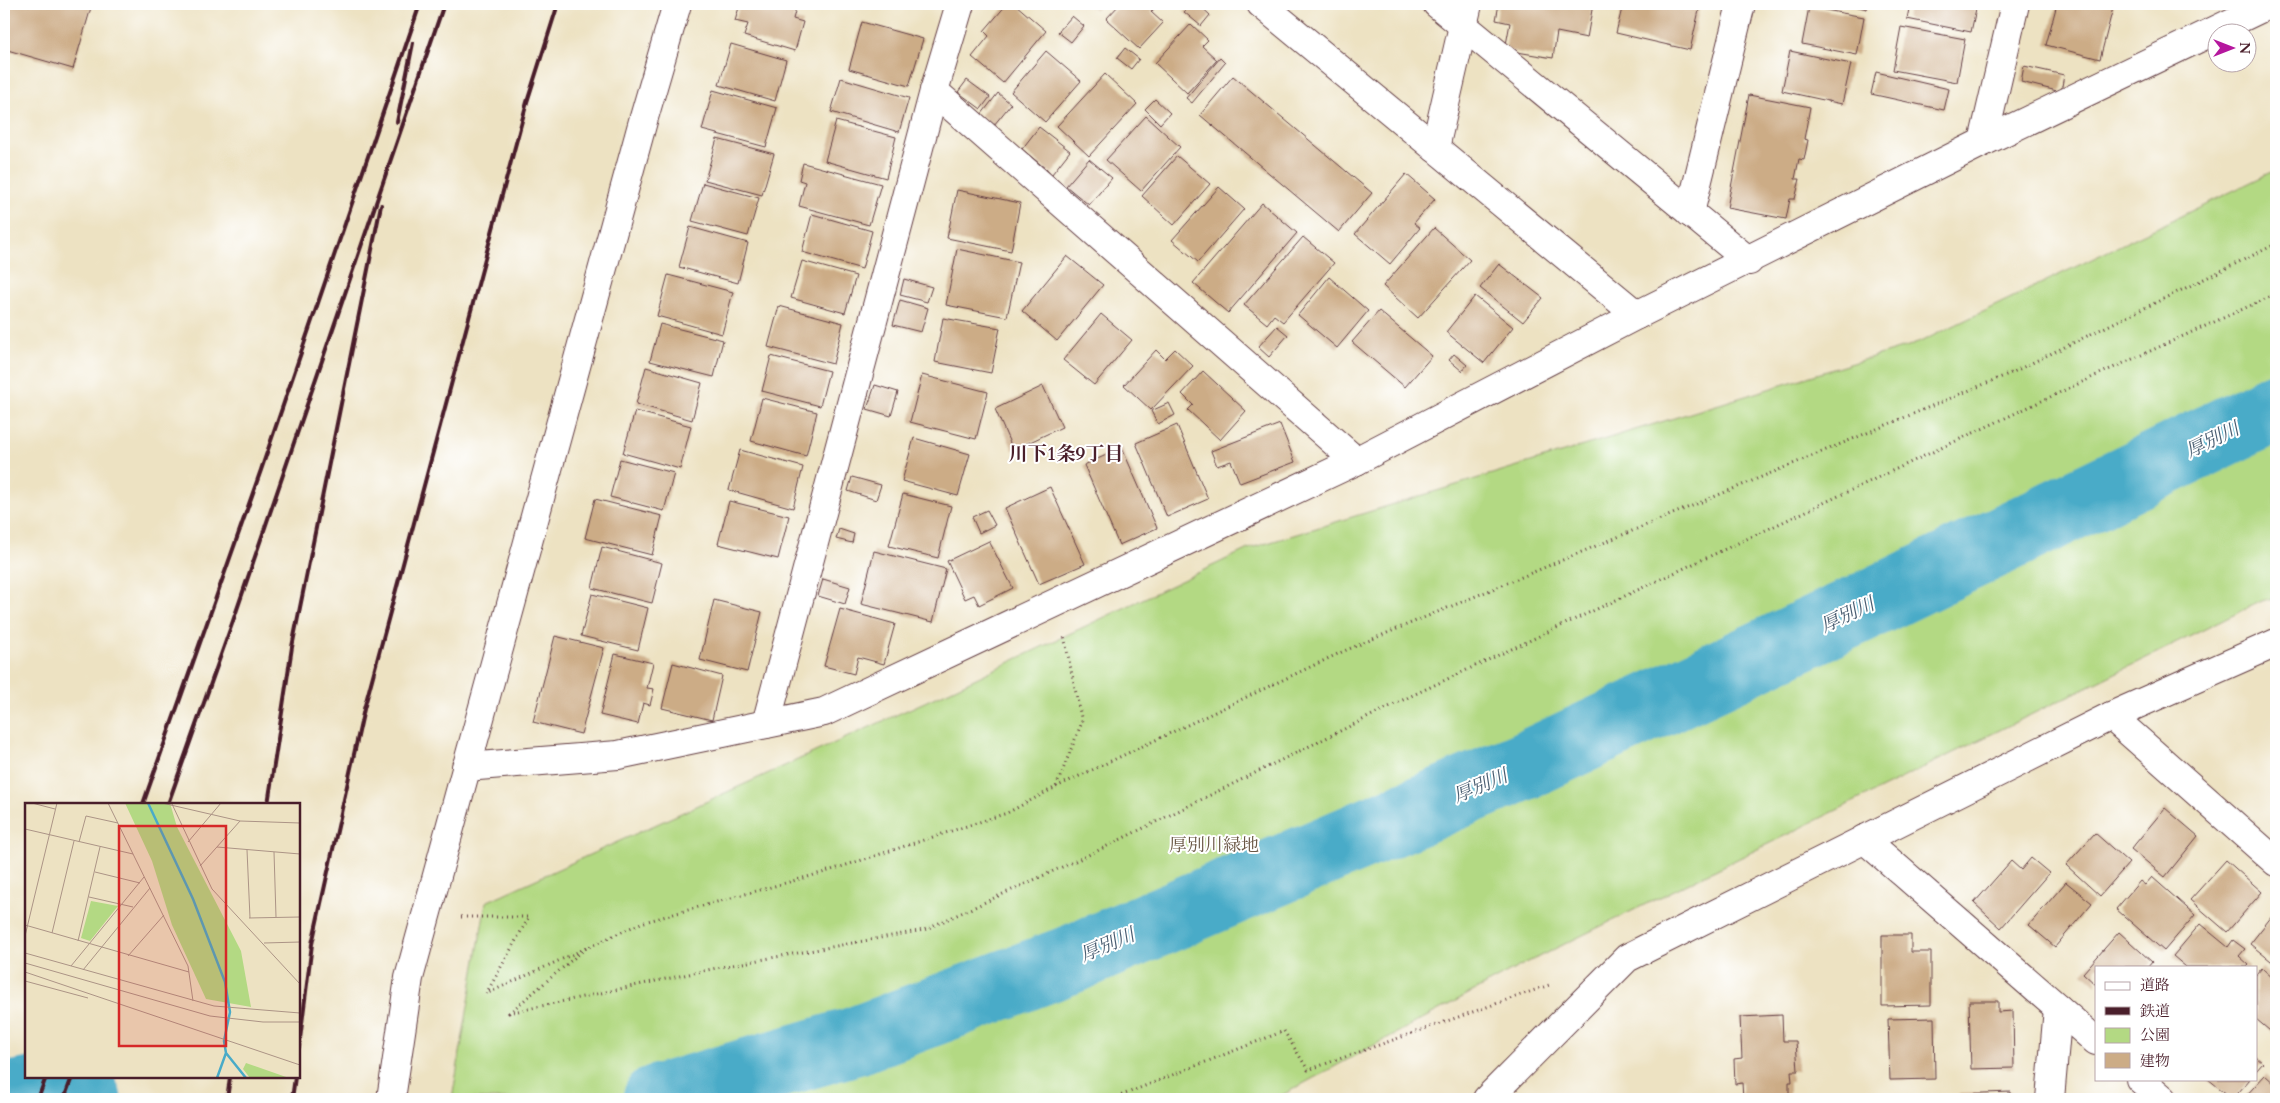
<svg xmlns="http://www.w3.org/2000/svg" width="2280" height="1103" viewBox="0 0 2280 1103" font-family="Cardo,'Noto Serif JP',serif">
<style>
.green{fill:#b3d983;stroke:#7e7c57}
.lines{fill:none;stroke-linecap:round;stroke-linejoin:round}
.river{stroke:#49abc8;stroke-width:69}
.building{fill:#ccac86}
.minor-casing{stroke:#623c42;stroke-width:30}
.path{stroke:#623c42;stroke-width:3;stroke-dasharray:1 4;stroke-linecap:butt}
.minor{stroke:#fff;stroke-width:28}
.rail{stroke:#4a1f2b;stroke-width:4}
.labels{text-anchor:middle;stroke-width:4;stroke-linejoin:round;paint-order:stroke}
.park-label{font-size:18px;fill:#6a5745;stroke:#fff}
.water-label{font-size:19px;font-style:italic;fill:#4a5e72;stroke:#fff}
.neighbourhood-label{font-size:19px;font-weight:bold;fill:#4a1f2b;stroke:#fff}
.inset-river{fill:none;stroke:#49abc8;stroke-width:2.5}
.inset-road{fill:none;stroke:#ac9486;stroke-width:1}
.view{fill:#d62828;fill-opacity:0.15;stroke:#d62828;stroke-width:2.5}
.inset-edge{fill:none;stroke:#4a1f2b;stroke-width:2.5}
</style>
<rect width="100%" height="100%" fill="#fff"/>
<filter id="ink" filterUnits="userSpaceOnUse"><feTurbulence type="fractalNoise" baseFrequency=".02" numOctaves="2"/><feDisplacementMap in="SourceGraphic" scale="10" xChannelSelector="R" yChannelSelector="G"/><feConvolveMatrix kernelMatrix="1 2 1 2 8 2 1 2 1" color-interpolation-filters="sRGB"/></filter>
<filter id="wash" filterUnits="userSpaceOnUse"><feTurbulence type="fractalNoise" baseFrequency=".0096" numOctaves="4" result="noise"/><feDisplacementMap in="SourceGraphic" scale="20" xChannelSelector="R" yChannelSelector="G"/><feGaussianBlur stdDeviation="1.12" result="paint"/><feColorMatrix in="noise" values="0 0 0 0 0 0 0 0 0 0 0 0 0 0 0 0 0 1.4 0 .05"/><feComposite in="paint" operator="in"/></filter>
<g filter="url(#wash)">
<rect width="100%" height="100%" fill="#ede2c2"/>
<path class="green" d="M2276,170V597L2262,601L1520,966L1275,1099H452L486,902L951,690L1248,549L1918,343Z"/>
<g class="lines">
<g class="river">
<path d="M4,1097L48,1089L87,1099"/>
<path d="M657,1099L855,1041L1072,959L1524,766L1870,604L2276,407"/>
</g>
</g>
<g id="blocks">
<g class="building">
<path d="M4,4H92L73,69L4,49Z"/>
<path d="M740,4H782L796,8L793,19L803,22L795,51L744,36L748,24L735,21Z"/>
<path d="M1007,4H1015L1046,31L1003,83L972,57L989,36L984,31Z"/>
<path d="M1089,4H1101L1096,10Z"/>
<path d="M1120,4H1159L1151,12L1163,23L1139,49L1106,19Z"/>
<path d="M1191,4H1198L1210,15L1201,26L1184,12Z"/>
<path d="M1499,4H1593L1587,38L1557,32L1553,58L1505,50L1510,23L1496,20Z"/>
<path d="M1623,4H1688L1700,6L1690,50L1616,33Z"/>
<path d="M1846,4H1868L1867,9Z"/>
<path d="M1910,4H1977L1971,32L1907,19Z"/>
<path d="M2057,4H2114L2100,59L2046,45Z"/>
<path d="M1809,7L1864,17L1857,55L1802,44Z"/>
<path d="M1072,16L1084,26L1071,42L1058,32Z"/>
<path d="M862,22L923,39L909,86L849,69Z"/>
<path d="M1191,24L1208,40L1202,46L1217,60L1187,93L1155,63Z"/>
<path d="M1901,27L1965,39L1957,82L1893,70Z"/>
<path d="M731,44L786,60L775,101L719,85Z"/>
<path d="M1125,48L1139,59L1131,69L1117,58Z"/>
<path d="M1046,51L1081,81L1045,122L1011,92Z"/>
<path d="M1790,51L1851,64L1842,104L1782,91Z"/>
<path d="M1220,58L1225,63L1192,103L1186,98Z"/>
<path d="M2024,66L2064,75L2061,92L2021,82Z"/>
<path d="M1876,72L1949,89L1944,110L1871,94Z"/>
<path d="M1105,74L1137,104L1089,156L1057,126Z"/>
<path d="M1233,76L1372,193L1339,232L1200,115Z"/>
<path d="M841,78L909,98L899,132L831,112Z"/>
<path d="M967,80L990,97L981,109L958,92Z"/>
<path d="M713,90L777,108L766,147L702,130Z"/>
<path d="M998,93L1011,104L994,125L981,115Z"/>
<path d="M1749,95L1810,107L1804,139L1808,140L1804,160L1799,159L1795,179H1800L1795,199H1790L1786,219L1727,208Z"/>
<path d="M1155,99L1170,113L1160,124L1145,109Z"/>
<path d="M1146,116L1180,147L1141,191L1106,160Z"/>
<path d="M836,121L896,137L886,178L825,161Z"/>
<path d="M1039,127L1070,151L1052,174L1022,149Z"/>
<path d="M717,139L774,154L762,195L705,180Z"/>
<path d="M1177,156L1210,184L1174,225L1142,196Z"/>
<path d="M1089,159L1112,178L1089,205L1066,186Z"/>
<path d="M803,163L881,184L869,225L799,206L805,182L799,180Z"/>
<path d="M1406,174L1435,199L1414,223L1420,228L1390,264L1355,234Z"/>
<path d="M703,183L759,198L748,236L692,221Z"/>
<path d="M1219,187L1244,209L1198,262L1172,240Z"/>
<path d="M957,190L1020,203L1011,251L947,238Z"/>
<path d="M1262,203L1297,233L1228,313L1193,283Z"/>
<path d="M812,214L872,231L862,269L802,252Z"/>
<path d="M690,227L748,243L738,283L679,267Z"/>
<path d="M1434,228L1470,260L1418,318L1383,286Z"/>
<path d="M1303,237L1334,263L1283,322L1274,315L1267,324L1244,305Z"/>
<path d="M957,249L1019,262L1007,317L946,305Z"/>
<path d="M1067,256L1103,285L1057,341L1022,311Z"/>
<path d="M802,261L856,276L845,313L791,298Z"/>
<path d="M1499,264L1543,298L1523,322L1480,288Z"/>
<path d="M668,275L733,292L722,334L657,316Z"/>
<path d="M1329,277L1368,311L1337,348L1298,315Z"/>
<path d="M904,279L932,287L927,302L900,295Z"/>
<path d="M1475,296L1513,327L1484,363L1446,332Z"/>
<path d="M900,300L928,308L921,332L893,325Z"/>
<path d="M779,306L843,323L833,364L768,347Z"/>
<path d="M1379,311L1432,356L1405,387L1352,342Z"/>
<path d="M1101,314L1132,340L1094,385L1063,360Z"/>
<path d="M943,318L1000,328L991,373L935,362Z"/>
<path d="M660,324L723,340L714,377L650,361Z"/>
<path d="M1277,326L1288,335L1269,357L1258,347Z"/>
<path d="M1175,349L1193,366L1151,410L1124,385L1156,350L1165,359Z"/>
<path d="M1454,354L1467,365L1462,371L1449,360Z"/>
<path d="M771,356L829,371L820,406L762,391Z"/>
<path d="M646,367L702,383L692,420L636,404Z"/>
<path d="M1203,371L1246,411L1220,440L1188,410L1193,405L1182,394Z"/>
<path d="M922,375L988,392L976,439L910,422Z"/>
<path d="M875,385L898,392L891,416L867,409Z"/>
<path d="M1043,386L1062,427L1013,450L995,409Z"/>
<path d="M762,398L817,412L806,456L751,441Z"/>
<path d="M1169,403L1175,415L1158,424L1151,411Z"/>
<path d="M635,411L691,426L680,469L623,453Z"/>
<path d="M1280,424L1295,462L1240,483L1231,461L1217,466L1211,451Z"/>
<path d="M1177,425L1208,499L1167,517L1136,443Z"/>
<path d="M914,438L970,454L958,496L902,481Z"/>
<path d="M1122,448L1157,528L1119,545L1084,465Z"/>
<path d="M740,450L803,467L793,508L729,490Z"/>
<path d="M620,459L674,473L664,511L610,497Z"/>
<path d="M852,477L881,485L876,500L848,491Z"/>
<path d="M1050,487L1085,564L1039,584L1005,508Z"/>
<path d="M903,494L951,506L938,558L889,546Z"/>
<path d="M595,499L662,516L652,555L585,538Z"/>
<path d="M729,501L789,516L778,559L718,544Z"/>
<path d="M987,510L995,525L979,533L972,517Z"/>
<path d="M839,529L854,534L852,543L836,539Z"/>
<path d="M989,541L1013,588L979,605L974,595L965,599L947,561Z"/>
<path d="M602,547L662,563L652,603L592,588Z"/>
<path d="M874,551L946,569L933,622L861,604Z"/>
<path d="M823,579L850,587L845,604L818,596Z"/>
<path d="M592,594L648,608L638,650L581,636Z"/>
<path d="M714,600L762,612L747,672L700,660Z"/>
<path d="M840,609L895,624L884,664L858,657L854,674L824,666Z"/>
<path d="M555,636L604,648L581,734L533,722Z"/>
<path d="M615,654L653,663L647,688L654,689L650,705L643,703L638,724L600,715Z"/>
<path d="M673,663L722,676L712,720L662,708Z"/>
<path d="M2165,808L2198,836L2165,877L2131,849Z"/>
<path d="M2095,833L2129,863L2100,896L2066,865Z"/>
<path d="M2031,858L2049,873L2001,928L1974,903L2011,861L2021,870Z"/>
<path d="M2226,860L2262,892L2227,932L2190,900Z"/>
<path d="M2152,877L2195,915L2164,951L2116,909L2140,881L2145,885Z"/>
<path d="M2066,882L2092,903L2055,947L2029,925Z"/>
<path d="M2276,911V965L2250,944Z"/>
<path d="M2200,924L2228,947L2233,940L2245,949L2239,956L2249,965L2247,967H2186L2173,956Z"/>
<path d="M2119,932L2152,962L2148,967H2096V985L2083,973Z"/>
<path d="M1882,935H1911V952H1931V1005L1882,1006Z"/>
<path d="M2262,968L2276,981V1036L2256,1019V975Z"/>
<path d="M1969,1001H1998V1012L2013,1011L2014,1068L1971,1069Z"/>
<path d="M1782,1015L1783,1041H1796L1798,1071H1791L1792,1082H1789V1099H1743L1742,1083L1735,1084L1734,1059L1742,1058L1740,1017Z"/>
<path d="M1934,1018L1935,1079L1890,1080L1888,1019Z"/>
<path d="M2256,1057L2263,1063L2256,1071Z"/>
<path d="M2265,1075L2276,1085V1099H2243Z"/>
<path d="M2208,1079H2250L2233,1099Z"/>
<path d="M2011,1092V1099H1958V1094Z"/>
<path d="M1926,1097L1927,1099H1910V1098Z"/>
</g>
</g>
</g>
<g filter="url(#ink)">
<use href="#blocks" fill-opacity="0" stroke="#623c42" stroke-width="1"/>
<g class="lines">
<defs>
<g id="minor">
<path d="M1261,4L1637,315"/>
<path d="M1437,4L1749,261"/>
<path d="M934,91L1356,461"/>
<path d="M1983,142L2015,4"/>
<path d="M1435,148L1468,4"/>
<path d="M1690,213L1741,4"/>
<path d="M2111,716L2276,862"/>
<path d="M766,724L934,91L960,4"/>
<path d="M466,767L618,755L824,712L1356,461L1637,315L1983,142L2270,4"/>
<path d="M1864,839L2096,1041"/>
<path d="M2140,1079L2163,1099"/>
<path d="M391,1099L409,978L643,121L677,4"/>
<path d="M1487,1099L1627,958L2111,716L2276,643"/>
<path d="M2050,1099L2058,1008"/>
</g>
</defs>
<use href="#minor" class="minor-casing"/>
<g class="path">
<path d="M1056,787L1344,651L2011,373L2276,244"/>
<path d="M461,917H529L486,994L641,923L825,872L1007,813L1056,787L1082,722L1064,636"/>
<path d="M586,948L509,1013L721,967L924,930L1095,852L1411,696L2095,376L2276,294"/>
<path d="M1112,1099L1284,1031L1308,1070L1552,984"/>
</g>
<use href="#minor" class="minor"/>
<g class="rail">
<path d="M397,122L413,43"/>
<path d="M143,804L261,470L420,4"/>
<path d="M168,804L233,621L444,4"/>
<path d="M268,804L292,647L381,205"/>
<path d="M299,1047L312,944L364,709L527,102L558,4"/>
<path d="M38,1099L46,1077"/>
<path d="M64,1099L72,1077"/>
<path d="M227,1099L230,1077"/>
<path d="M292,1099L295,1077"/>
</g>
</g>
</g>
<g class="labels">
<g class="park-label">
<text x="1214" y="851">厚別川緑地</text>
</g>
<g class="water-label">
<text transform="translate(2212 439) rotate(-26)" y="7">厚別川</text>
<text transform="translate(1847 614) rotate(-25)" y="7">厚別川</text>
<text transform="translate(1480 785) rotate(-23)" y="7">厚別川</text>
<text transform="translate(1107 944) rotate(-23)" y="7">厚別川</text>
</g>
<g class="neighbourhood-label">
<text x="1066" y="460">川下1条9丁目</text>
</g>
</g>
<g transform="translate(25 803)">
<rect width="275" height="275" fill="#ede2c2"/>
<path d="M100,0H145L152,24L216,148L226,204L181,196L147,122L127,58ZM66,98L93,103L65,138L56,135ZM221,260L264,275H225L218,266Z" fill="#b3d983"/>
<path class="inset-river" d="M123,0L168,96L200,179L205,209L199,238L201,250L192,275M201,250L221,275"/>
<path class="inset-road" d="M7,0L30,6M83,0L163,163L168,198M137,0L215,18L275,20M147,1L187,86L275,181M0,26L108,51M54,39L61,13L93,20M163,39L196,0M192,44L275,51M222,47L225,115M249,49L251,114M175,63L215,18M70,69L115,80M64,94L108,104M224,115L275,114M0,122L164,169M27,130L49,38M0,133L32,0M53,138L75,44M239,140L275,139M0,150L189,203L275,210M103,153L139,112M0,160L185,213L238,219H275M46,163L119,74M58,167L125,85M0,169L275,262M0,178L63,195"/>
<path class="view" d="M94,23H201V243H94Z"/>
<rect width="275" height="275" class="inset-edge"/>
</g>
<rect width="2280" height="1103" fill="none" stroke="#fff" stroke-width="20"/>
<rect x="2095" y="966" width="162" height="115" fill="#ffffff" stroke="#b7a5aa"/>
<rect x="2105" y="982" width="25" height="8" fill="#ffffff" stroke="#b7a5aa"/>
<text x="2140" y="990" font-size="15" fill="#4a1f2b">道路</text>
<rect x="2105" y="1007" width="25" height="8" fill="#4a1f2b" stroke="#b7a5aa"/>
<text x="2140" y="1016" font-size="15" fill="#4a1f2b">鉄道</text>
<rect x="2105" y="1028" width="25" height="15" fill="#b3d983" stroke="#b7a5aa"/>
<text x="2140" y="1040" font-size="15" fill="#4a1f2b">公園</text>
<rect x="2105" y="1053" width="25" height="15" fill="#ccac86" stroke="#b7a5aa"/>
<text x="2140" y="1066" font-size="15" fill="#4a1f2b">建物</text>
<g transform="translate(2232 48) rotate(90)"><circle r="24" fill="#ffffff" stroke="#b7a5aa"/>
<path d="M0-4L9 19L0 12L-9 19Z" fill="#b5179e"/>
<text y="-8" font-size="14" font-weight="bold" text-anchor="middle" fill="#4a1f2b">N</text>
</g>
</svg>
